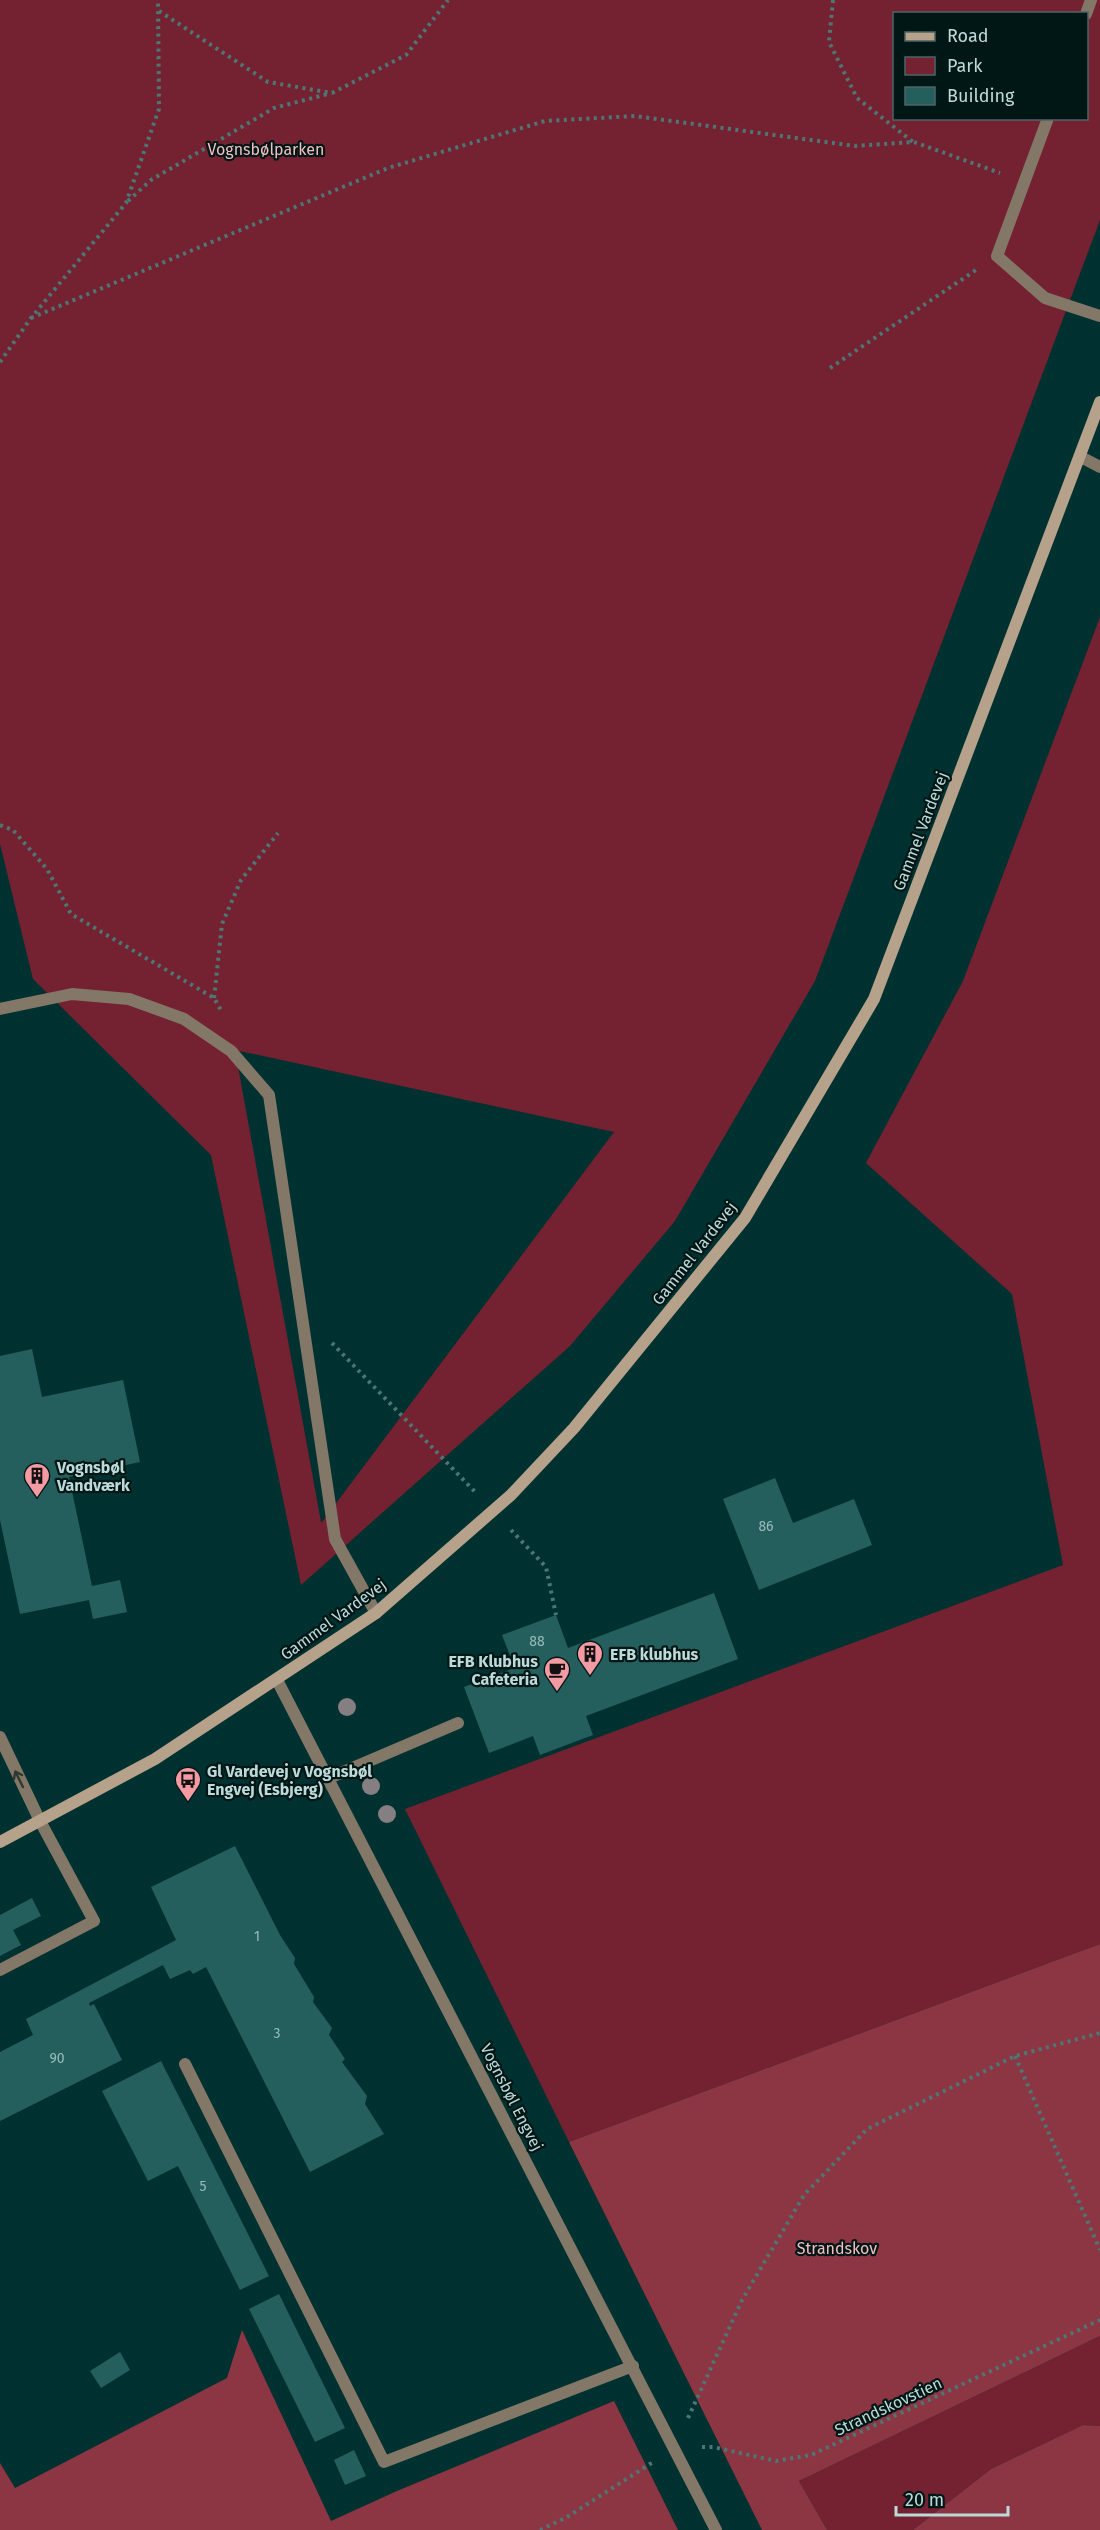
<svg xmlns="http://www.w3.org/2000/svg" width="1100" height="2530" viewBox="0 0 1100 2530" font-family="'Fira Sans',sans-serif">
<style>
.green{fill:#742231;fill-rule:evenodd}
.forest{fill:#8d3643}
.building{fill:#245f5e}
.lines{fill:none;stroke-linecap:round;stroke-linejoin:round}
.path{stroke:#4d7675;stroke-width:4;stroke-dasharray:3 4.5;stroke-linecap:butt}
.lane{stroke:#837767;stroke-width:12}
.street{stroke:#837767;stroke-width:12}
.secondary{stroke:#b6a28a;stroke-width:12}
.tree{fill:#867f81}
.oneway{stroke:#2e3932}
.labels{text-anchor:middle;stroke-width:4.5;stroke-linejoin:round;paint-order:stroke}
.number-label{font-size:14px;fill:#97bbba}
.park-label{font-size:16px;fill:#f3bfc3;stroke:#011716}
.street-label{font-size:16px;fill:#bddad8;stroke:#011716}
.poi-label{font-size:16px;font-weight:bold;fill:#bddad8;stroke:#011716;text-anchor:start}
</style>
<rect width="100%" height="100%" fill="#003131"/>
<g class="green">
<path d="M0,0H1100V220L815,981L675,1221L570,1346L301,1585L211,1155L33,979L0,844ZM894,14H1086V118H894ZM235,1050L614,1132L322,1522H321Z"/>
<path d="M1100,617V1944L569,2142L405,1809L1063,1565L1012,1294L866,1163L963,981Z"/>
<path d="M1100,2336V2426L1083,2425L991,2469L913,2530H827L799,2481Z"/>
</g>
<g class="forest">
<path d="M1100,1944V2336L799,2481L827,2530H762L569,2142Z"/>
<path d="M242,2330L331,2521L397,2491L614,2401L678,2530H0V2463L15,2488L227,2378Z"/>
<path d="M1083,2425L1100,2426V2530H913L991,2469Z"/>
</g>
<g class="building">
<path d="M32,1349L42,1397L123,1380L140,1462L69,1477L92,1586L120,1580L127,1612L93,1619L89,1600L20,1614L0,1520V1356Z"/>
<path d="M775,1478L793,1523L854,1499L872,1545L759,1590L723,1499Z"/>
<path d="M714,1593L738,1659L586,1716L593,1735L540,1755L533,1736L489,1753L464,1687L515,1668L502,1635L556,1615L568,1648Z"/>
<path d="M235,1846L280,1935L295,1958L294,1964L314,1997L313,2002L332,2028L329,2035L345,2059L342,2062L367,2096L365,2104L384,2134L310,2172L206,1967L193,1974L190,1970L170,1979L163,1965L89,2003L90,2006L94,2004L122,2060L0,2121V2052L33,2035L26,2019L176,1940L151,1887Z"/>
<path d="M32,1898L41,1916L13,1930L21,1945L0,1956V1915Z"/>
<path d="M161,2061L269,2276L240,2290L178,2166L148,2181L102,2091Z"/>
<path d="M279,2294L345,2428L315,2442L249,2309Z"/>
<path d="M120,2352L130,2370L101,2388L90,2371Z"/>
<path d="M354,2450L366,2476L345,2485L334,2460Z"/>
</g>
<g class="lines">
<g class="path">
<path d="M833,0L829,42L857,98L913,142"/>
<path d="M159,11L268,82L332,93L406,55L448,0"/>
<path d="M128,201L151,180L274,108L328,94"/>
<path d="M31,318L388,168L545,121L635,116L855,146L914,142L1000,173"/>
<path d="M0,362L31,318L126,203L159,109L158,0"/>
<path d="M830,368L976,270"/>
<path d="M0,825L13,830L47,869L71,914L214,998L222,1012"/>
<path d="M214,998L222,924L241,880L278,833"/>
<path d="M332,1343L477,1494"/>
<path d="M511,1530L546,1567L556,1615"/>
<path d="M1015,2056L1100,2250"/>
<path d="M688,2418L742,2300L804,2195L867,2129L1015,2056L1100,2033"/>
<path d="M702,2447H713L776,2461L811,2455L1100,2320"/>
<path d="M540,2530L567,2517L653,2462"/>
</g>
<g class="lane">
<path d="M1086,14L1091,0"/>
<path d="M1048,118L997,256L1045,298L1100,316"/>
<path d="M1081,457L1100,467"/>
<path d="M0,1009L72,994L129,999L184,1019L231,1051L269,1095L335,1539L376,1613"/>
<path d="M329,1778L458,1723"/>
<path d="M0,1970L94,1921L40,1821"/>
<path d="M185,2064L384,2462L633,2366"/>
</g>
<g class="street">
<path d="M277,1680L716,2530"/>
<path d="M0,1737L40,1821"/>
</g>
<path class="secondary" d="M0,1842L155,1759L376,1613L511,1495L574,1428L745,1218L874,999L1100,402"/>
</g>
<g class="tree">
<circle cx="347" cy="1707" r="9"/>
<circle cx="371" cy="1786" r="9"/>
<circle cx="387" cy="1814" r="9"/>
</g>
<defs><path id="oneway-shaft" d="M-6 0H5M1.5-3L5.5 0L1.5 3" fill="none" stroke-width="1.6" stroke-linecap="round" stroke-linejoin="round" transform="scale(1.5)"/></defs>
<use class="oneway" href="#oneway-shaft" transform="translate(19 1779) rotate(-116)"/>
<defs>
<symbol id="building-pin" viewBox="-11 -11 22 30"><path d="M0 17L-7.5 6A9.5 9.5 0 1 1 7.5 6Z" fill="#f49aa3" stroke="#011716"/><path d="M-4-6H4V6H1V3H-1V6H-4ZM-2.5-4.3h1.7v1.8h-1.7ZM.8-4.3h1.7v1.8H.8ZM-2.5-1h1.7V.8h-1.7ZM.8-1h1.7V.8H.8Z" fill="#111"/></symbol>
<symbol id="cafe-pin" viewBox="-11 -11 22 30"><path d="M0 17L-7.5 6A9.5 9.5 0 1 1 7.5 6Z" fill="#f49aa3" stroke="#011716"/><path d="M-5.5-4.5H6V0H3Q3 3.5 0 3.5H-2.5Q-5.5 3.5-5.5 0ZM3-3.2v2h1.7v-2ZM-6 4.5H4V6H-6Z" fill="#111"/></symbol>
<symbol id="bus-pin" viewBox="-11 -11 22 30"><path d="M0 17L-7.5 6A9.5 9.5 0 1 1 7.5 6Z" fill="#f49aa3" stroke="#011716"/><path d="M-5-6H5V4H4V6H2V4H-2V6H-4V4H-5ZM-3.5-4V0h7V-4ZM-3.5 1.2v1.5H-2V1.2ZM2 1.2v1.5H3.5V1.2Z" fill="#111"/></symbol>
</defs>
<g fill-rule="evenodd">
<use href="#building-pin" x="22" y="1461" width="30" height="40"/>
<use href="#building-pin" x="575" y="1639" width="30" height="40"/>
<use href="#cafe-pin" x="542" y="1655" width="30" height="40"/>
<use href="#bus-pin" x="173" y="1765" width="30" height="40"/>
</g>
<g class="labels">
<g class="number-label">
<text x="766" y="1531">86</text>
<text x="537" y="1646">88</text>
<text x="257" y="1941">1</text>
<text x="277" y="2038">3</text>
<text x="57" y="2063">90</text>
<text x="203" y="2191">5</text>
</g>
<g class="park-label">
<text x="266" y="155">Vognsbølparken</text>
<text x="837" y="2254">Strandskov</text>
</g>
<g class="street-label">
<text transform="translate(920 831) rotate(-69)" y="6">Gammel Vardevej</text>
<text transform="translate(694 1253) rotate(-52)" y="6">Gammel Vardevej</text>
<text transform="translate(333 1619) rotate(-36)" y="6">Gammel Vardevej</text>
<text transform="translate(512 2097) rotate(63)" y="6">Vognsbøl Engvej</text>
<text transform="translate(888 2406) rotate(-25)" y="6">Strandskovstien</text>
</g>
<g class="poi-label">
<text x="57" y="1473">Vognsbøl<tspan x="57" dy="18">Vandværk</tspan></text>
<text x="610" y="1660">EFB klubhus</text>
<text x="538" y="1667" text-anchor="end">EFB Klubhus<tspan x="538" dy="18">Cafeteria</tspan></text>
<text x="207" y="1777">Gl Vardevej v Vognsbøl<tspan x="207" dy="18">Engvej (Esbjerg)</tspan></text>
</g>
</g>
<rect x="893" y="12" width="195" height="108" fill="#011716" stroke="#4c6564" stroke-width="1.5"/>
<rect x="905" y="32" width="30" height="9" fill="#b6a28a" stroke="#4c6564" stroke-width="1.5"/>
<text x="947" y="42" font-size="18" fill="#bddad8">Road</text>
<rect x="905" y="57" width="30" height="18" fill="#742231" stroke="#4c6564" stroke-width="1.5"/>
<text x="947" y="72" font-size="18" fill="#bddad8">Park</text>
<rect x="905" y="87" width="30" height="18" fill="#245f5e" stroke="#4c6564" stroke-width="1.5"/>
<text x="947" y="102" font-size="18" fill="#bddad8">Building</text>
<path d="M896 2506v9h112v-9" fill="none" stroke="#bddad8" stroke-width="3"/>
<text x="905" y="2506" font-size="18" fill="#bddad8" stroke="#011716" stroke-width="4.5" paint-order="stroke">20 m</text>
</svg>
